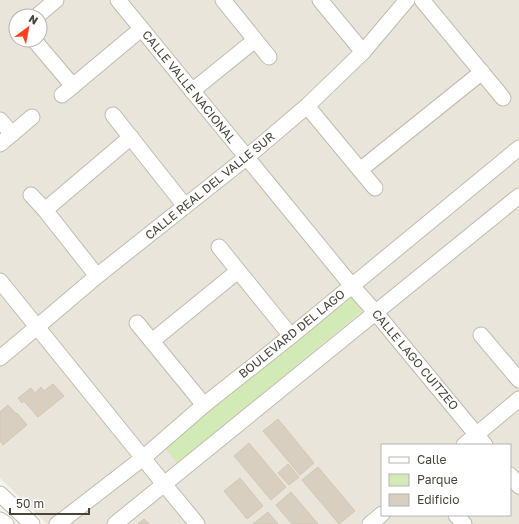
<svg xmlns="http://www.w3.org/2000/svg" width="519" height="524" viewBox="0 0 519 524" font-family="'Golos Text',sans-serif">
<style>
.residential{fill:#eae5da;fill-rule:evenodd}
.green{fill:#d2eab5}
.building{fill:#d8cfc1;stroke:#d3c7b4}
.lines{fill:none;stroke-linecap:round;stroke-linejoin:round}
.minor-casing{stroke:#c2bbae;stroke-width:17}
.minor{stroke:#fff;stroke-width:15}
.labels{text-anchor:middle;stroke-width:4;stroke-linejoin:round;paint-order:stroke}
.street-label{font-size:12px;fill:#4b4439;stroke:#fff}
</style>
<rect width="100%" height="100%" fill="#f6f3ec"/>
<path class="residential" d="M0,0H519V524H47L0,478ZM16,16H40V40H16ZM382,445H510V515H382Z"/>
<path class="green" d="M348,294L362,311L178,464L163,446Z"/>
<g class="building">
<path d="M53,384L64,396L38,417L24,401L22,403L18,398L31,388L35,393L41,387L44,391Z"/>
<path d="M8,405L16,414L17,413L27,425L3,445L0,441V412Z"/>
<path d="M278,419L314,463L300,475L263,431Z"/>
<path d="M249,443L286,487L271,500L234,456Z"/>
<path d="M288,464L299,477L289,485L278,473Z"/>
<path d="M318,467L355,511L339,524L302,480Z"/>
<path d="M240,478L263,506L247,519L224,491Z"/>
<path d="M291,492L318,524H292L276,505Z"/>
<path d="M268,512L278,524H253Z"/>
<path d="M144,519L149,524H138Z"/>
</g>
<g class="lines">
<defs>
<g id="minor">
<path d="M118,0L352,286L376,313L485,445"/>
<path d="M223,0L269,57"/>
<path d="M320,0L363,52"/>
<path d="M422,0L503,98"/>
<path d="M37,16L56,0"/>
<path d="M34,40L73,86"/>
<path d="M192,91L255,40"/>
<path d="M62,95L141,29"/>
<path d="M307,106L375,188"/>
<path d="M113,115L185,206"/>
<path d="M0,120L12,134"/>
<path d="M0,144L32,117"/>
<path d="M360,170L482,72"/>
<path d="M31,195L45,210L97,276"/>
<path d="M45,210L131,137"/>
<path d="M219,247L291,336"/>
<path d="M0,281L164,484L197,524"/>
<path d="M137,323L204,405"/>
<path d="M481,335L519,380"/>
<path d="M152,341L238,271"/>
<path d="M0,358L37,327L97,276L247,157L307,106L363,52L407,0"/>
<path d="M464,445L519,399"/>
<path d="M510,475L519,486"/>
<path d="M0,494L32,524"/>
<path d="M456,515L464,524"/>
<path d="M0,520L6,524"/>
<path d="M57,524L64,519L143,458L204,405L291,336L519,148"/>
<path d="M115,524L519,196"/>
<path d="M370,524L382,514"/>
</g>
</defs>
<use href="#minor" class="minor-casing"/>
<use href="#minor" class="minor"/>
</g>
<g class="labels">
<g class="street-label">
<text transform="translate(189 87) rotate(51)" y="4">CALLE VALLE NACIONAL</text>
<text transform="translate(210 186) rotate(-39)" y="4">CALLE REAL DEL VALLE SUR</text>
<text transform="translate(292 334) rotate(-39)" y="4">BOULEVARD DEL LAGO</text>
<text transform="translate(415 360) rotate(50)" y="4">CALLE LAGO CUITZEO</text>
</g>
</g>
<rect x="381" y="444" width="130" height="72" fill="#ffffff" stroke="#b7b4b0"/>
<rect x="389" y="457" width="20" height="6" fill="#ffffff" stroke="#b7b4b0"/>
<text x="417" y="464" font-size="12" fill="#4b4439">Calle</text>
<rect x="389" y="474" width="20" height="12" fill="#d2eab5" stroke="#b7b4b0"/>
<text x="417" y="484" font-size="12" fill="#4b4439">Parque</text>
<rect x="389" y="494" width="20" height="12" fill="#d8cfc1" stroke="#b7b4b0"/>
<text x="417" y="504" font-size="12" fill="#4b4439">Edificio</text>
<g transform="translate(28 28) rotate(32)"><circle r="19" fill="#ffffff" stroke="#b7b4b0"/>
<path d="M0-3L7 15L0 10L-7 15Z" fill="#fc3f1d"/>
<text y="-6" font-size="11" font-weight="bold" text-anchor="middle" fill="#4b4439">N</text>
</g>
<path d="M10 508v6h79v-6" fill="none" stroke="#4b4439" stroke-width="2"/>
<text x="16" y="508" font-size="12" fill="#4b4439" stroke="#ffffff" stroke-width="3" paint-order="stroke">50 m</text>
</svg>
